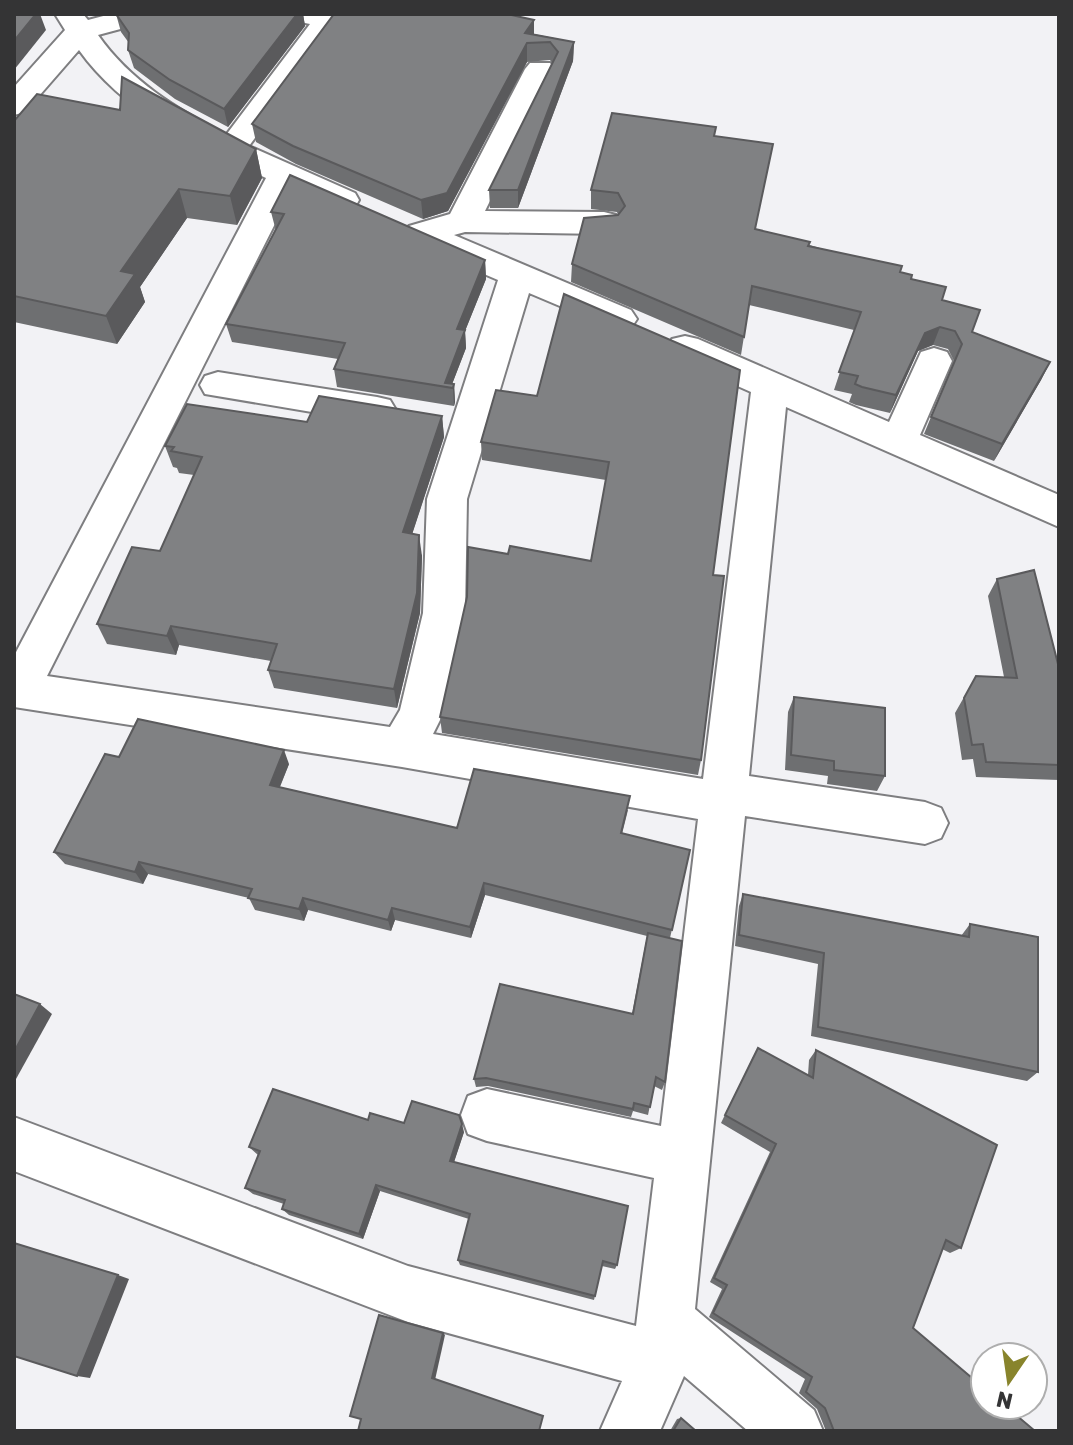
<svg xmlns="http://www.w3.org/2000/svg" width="1073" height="1445" viewBox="0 0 1073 1445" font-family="Rubik,sans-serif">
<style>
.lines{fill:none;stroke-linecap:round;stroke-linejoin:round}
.minor-casing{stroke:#7e7e80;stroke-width:4}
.minor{fill:#fff;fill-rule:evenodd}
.wall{fill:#6e6f71}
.shaded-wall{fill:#5a5a5c}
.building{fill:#808183;stroke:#5a5a5c;stroke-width:2}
</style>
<rect width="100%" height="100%" fill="#f2f2f5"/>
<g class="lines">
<defs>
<g id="minor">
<path d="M55,14H83L88,20L111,14H158L154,20L98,35C130,81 177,109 226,135L310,24L290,20L286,14H335L341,22L249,146L355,193L359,200L355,207L343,210L331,207L292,190L47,676L390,727L400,710L423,613L427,499L498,280L409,242L404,234L409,226L450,214L525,69L530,63H550L555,69L485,211L604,212L616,215L621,223L616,231L604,234L465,232L454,235L631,310L637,319L631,328L619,331L529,293L467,499L465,613L443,714L433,734L703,779L751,392L672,357L667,348L672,339L685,336L698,339L889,422L921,352L934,348L947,352L952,361L920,435L1059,495V527L786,407L749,776L925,802L941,808L948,823L941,838L925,844L745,816L695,1309L814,1410L823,1431H748L684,1376L660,1431H600L622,1381L408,1322L14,1171V1117L408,1266L636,1326L654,1178L487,1141L468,1134L461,1115L468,1096L487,1089L661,1126L698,819L402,767L14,707V656L266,178C197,147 124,113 79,50L25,112L14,115V87L65,30Z"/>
<path d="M218,372L377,397L390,400L396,410L390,420L377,423L205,394L200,385L205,376Z"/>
</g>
</defs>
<use href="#minor" class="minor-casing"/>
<use href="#minor" class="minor"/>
</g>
<g class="wall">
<path d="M116,14H303L305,26L228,127L175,99L134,68L128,50L129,43L121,32Z"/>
<path d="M534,20V34L574,42L573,61L518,208H490L489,190L552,63L550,60L527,62L448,211L423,219L296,164L256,142L252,124Z"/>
<path d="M14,121L256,149L262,178L237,225L187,218L140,287L145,302L117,344L14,322Z"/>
<path d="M715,136L756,229L900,272L942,300L972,332L1050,362L1041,380L994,461L924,434L954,361L948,349L933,345L918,351L890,413L856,405L849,402L852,394L834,390L854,330L749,305L741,355L571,282L572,264L618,215L617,212L591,209V190Z"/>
<path d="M290,175L485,260L486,279L465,331L466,348L452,384H454L455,402L454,406L337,387L334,369L338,359L232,342L226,324L276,231L271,212Z"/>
<path d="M564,294L713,575L701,760L698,775L442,733L440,717L508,554L591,561L606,480L482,460L481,442L537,396Z"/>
<path d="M442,416L444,437L412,534L422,556L420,613L397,708L274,688L268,670L271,661L179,645L176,655L107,644L97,624L160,551L194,475L179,473L177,468L173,467L165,446L307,422Z"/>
<path d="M997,579L1059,668V780L976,777L973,759L962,760L955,713L976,676L1004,677L988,596Z"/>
<path d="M794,697L885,776L877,791L827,784L828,776L785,770L788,712Z"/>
<path d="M119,757L289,764L280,787L457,828L628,810L622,834L690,850L670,938L665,1082L662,1090L654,1086L648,1115L633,1111L631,1117L488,1086L476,1087L474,1079L632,1014L647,936L485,895L471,938L395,920L391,931L308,910L304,921L255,910L249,898L148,874L143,884L65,864L54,852Z"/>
<path d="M743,894L961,936L970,924L1038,1072L1027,1081L811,1036L818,964L735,946L739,906Z"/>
<path d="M816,1050L961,1248L950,1253L942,1249L913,1328L1035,1431H826L817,1409L799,1393L805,1379L709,1317L722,1289L710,1282L770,1152L721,1123L753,1057L808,1075L809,1060Z"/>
<path d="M368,1120L404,1123L464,1132L454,1162L617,1265L615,1269L602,1266L594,1300L460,1265L458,1260L469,1219L380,1191L363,1239L289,1215L282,1209L284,1204L253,1194L245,1188L258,1155L249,1147Z"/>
<path d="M681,1418L696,1431H670L677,1419Z"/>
</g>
<g class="shaded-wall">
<path d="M36,14H40L46,30L14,70V41Z"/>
<path d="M297,14H303L305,26L228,127L224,109Z"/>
<path d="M534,20V38L527,43V62L448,211L423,219L421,200L525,33Z"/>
<path d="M574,42L573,61L518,208V190Z"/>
<path d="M256,149L262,178L237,225L230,196Z"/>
<path d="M179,189L187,218L140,287L145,302L117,344L106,316L121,271Z"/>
<path d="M485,260L486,279L465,331L466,348L451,387L445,383L457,329Z"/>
<path d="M940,327L933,345L918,351L890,413L896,395L925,333Z"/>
<path d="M1050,362L1041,380L994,461L1002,444Z"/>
<path d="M454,384L455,402L454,406L453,388Z"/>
<path d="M442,416L444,437L406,553L403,532Z"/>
<path d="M419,535L422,556L420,613L397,708L394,689Z"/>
<path d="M171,626L179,645L176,655L167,636Z"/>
<path d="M284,750L289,764L275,798L270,785Z"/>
<path d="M139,862L148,874L143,884L135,872Z"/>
<path d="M484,883L485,895L471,938L470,927Z"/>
<path d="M303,898L308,910L304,921L299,909Z"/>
<path d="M392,908L395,920L391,931L388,920Z"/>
<path d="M40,1004L52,1014L16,1079L14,1078V1052Z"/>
<path d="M462,1124L464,1132L452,1168L450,1161Z"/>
<path d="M376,1185L380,1191L363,1239L359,1234Z"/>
<path d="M118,1275L129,1279L90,1378L77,1376Z"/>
<path d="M443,1333L445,1335L435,1380L432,1378Z"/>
</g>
<g class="building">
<path d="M14,14H36L14,41Z"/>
<path d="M116,14H297L224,109L170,80L128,50L129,33Z"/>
<path d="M334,14H507L534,20L525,33L574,42L518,190H489L558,52L550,42L527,43L447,193L421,200L293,146L252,124Z"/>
<path d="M122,77L256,149L230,196L179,189L121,271L135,274L106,316L14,296V121L37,94L120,110Z"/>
<path d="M612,113L716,127L714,136L773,144L755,229L810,242L808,246L902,266L900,272L912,275L911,279L946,287L942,300L980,310L972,332L1050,362L1002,444L931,417L962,344L955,331L940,327L925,333L896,395L862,387L855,384L858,376L839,372L861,312L752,286L744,337L572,264L584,218L618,215L625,206L618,193L591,190Z"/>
<path d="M290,175L485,260L457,329L465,330L445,383L454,384L453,388L334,369L345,343L226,324L284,214L271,212Z"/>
<path d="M564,294L740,370L713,575L724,576L701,760L440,717L467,597L468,547L508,554L510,546L591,561L609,462L481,442L496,390L537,396Z"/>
<path d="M319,396L442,416L403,532L419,535L417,593L394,689L268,670L277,644L171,626L167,636L97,624L132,547L160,551L202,457L171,451L174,447L165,446L187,404L307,422Z"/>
<path d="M1034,570L1059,668V765L986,762L983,744L972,745L964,698L976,676L1017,678L997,579Z"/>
<path d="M794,697L885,708V776L834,770V761L791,755Z"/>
<path d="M138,719L284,750L270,785L457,828L474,769L630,796L621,833L690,850L672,930L484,883L470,927L392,908L388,920L303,898L299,909L248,898L252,889L139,862L135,872L54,852L105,754L119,757Z"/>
<path d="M743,894L969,937L970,924L1038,937V1072L818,1027L824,953L739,935Z"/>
<path d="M648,933L682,941L665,1082L656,1077L650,1107L634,1103L633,1109L486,1078L474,1079L500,984L633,1014Z"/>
<path d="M14,994L40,1004L14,1052Z"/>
<path d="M758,1048L813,1078L816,1050L997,1145L961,1248L946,1240L913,1328L985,1389V1405H1004L1035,1431H834L825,1408L806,1392L812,1377L713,1313L727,1285L714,1278L776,1144L725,1115Z"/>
<path d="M273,1089L368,1120L370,1113L404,1123L412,1101L459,1115L462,1124L450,1161L628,1206L617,1265L603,1261L595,1296L458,1260L470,1214L376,1185L359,1234L282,1209L285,1200L245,1188L260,1151L249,1147Z"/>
<path d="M14,1243L118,1275L77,1376L14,1356Z"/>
<path d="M379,1315L443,1333L432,1378L543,1416L539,1431H358L361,1419L350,1416Z"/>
<path d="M681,1418L696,1431H673Z"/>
</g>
<rect width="1073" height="1445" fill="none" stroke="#343435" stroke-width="32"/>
<g transform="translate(1009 1381) rotate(193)"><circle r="38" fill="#ffffff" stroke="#aeaeae" stroke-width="2"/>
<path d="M0-6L14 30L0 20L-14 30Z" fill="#88842c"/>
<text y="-12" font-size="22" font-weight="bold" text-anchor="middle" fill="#343435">N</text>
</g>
</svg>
